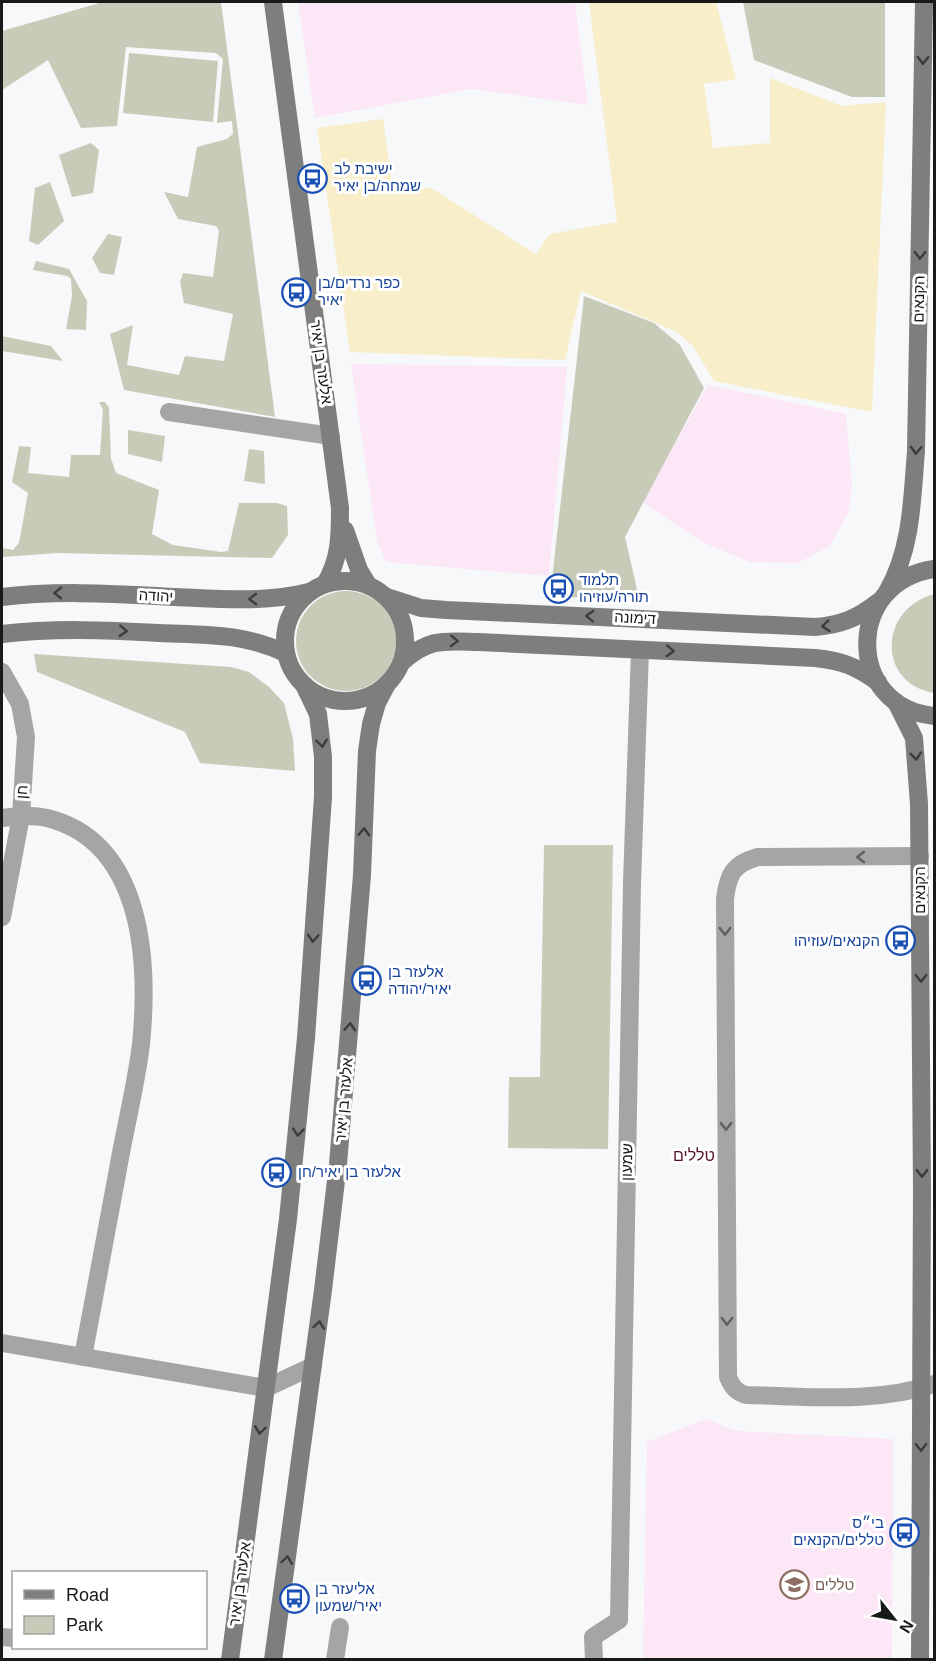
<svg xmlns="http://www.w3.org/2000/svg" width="936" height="1661" viewBox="0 0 936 1661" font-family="Arial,Heebo,sans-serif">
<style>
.education{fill:#fbe7f6}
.green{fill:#c7cbb8}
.sand{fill:#f8eec9}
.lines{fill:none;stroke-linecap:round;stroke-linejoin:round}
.street{stroke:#a5a5a4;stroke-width:18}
.secondary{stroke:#7e7e7c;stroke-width:18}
.oneway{stroke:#3c3c3c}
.oneway2{stroke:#5e5f5e}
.labels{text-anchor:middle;stroke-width:6;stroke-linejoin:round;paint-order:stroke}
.transit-label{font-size:15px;fill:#164399;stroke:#fff;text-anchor:start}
.street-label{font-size:15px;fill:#181919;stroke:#fff}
.education-label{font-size:15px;fill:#785e54;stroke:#fff;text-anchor:start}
.neighbourhood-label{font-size:16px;fill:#561228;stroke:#fff}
</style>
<rect width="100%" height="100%" fill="#f6f8f9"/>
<g class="education">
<path d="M298,2H575L588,105L471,89L315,118Z"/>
<path d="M351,364L567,367L549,576L386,562L377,541Z"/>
<path d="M708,385L846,414L852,487L848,513L830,546L798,563L750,562L704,543L642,502Z"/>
<path d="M706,1419L736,1431L893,1439L892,1659H643L647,1442Z"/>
</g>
<g class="green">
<path d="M103,2H221L275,417L124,390L110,334L133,325L127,365L179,375L185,356L224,361L233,314L184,303L180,282L183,273L213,277L219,231L216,226L178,219L164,192L188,197L197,147L227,139L233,134L232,121L217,123L223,59L216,53L126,47L117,126L81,128L48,60L2,90V31Z"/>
<path d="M743,2H885V97H852L754,60Z"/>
<path d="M129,53L218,61L213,122L123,113Z"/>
<path d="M91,143L99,150L93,193L72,197L59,155Z"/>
<path d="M50,182L64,221L38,245L29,241L35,188Z"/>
<path d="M108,234L122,237L114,275L100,273L92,258Z"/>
<path d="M36,261L69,269L87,301L86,330L66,329L72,296L71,279L67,276L33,270Z"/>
<path d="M584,296L654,323L680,345L704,388L625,537L639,598L550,597Z"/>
<path d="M2,336L51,346L63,361L2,351Z"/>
<path d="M99,402H105L109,408L111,459L116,473L159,490L152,534L173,545L221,552L228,551L239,503H277L287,506L288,535L272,558L57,553L2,557V548L13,550L19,543L28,493L12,482L19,446L31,447L28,473L69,477L71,455H100L103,409Z"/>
<path d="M128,430L165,436L162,462L128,454Z"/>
<path d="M249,449L264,451L265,484L244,481Z"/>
<circle cx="346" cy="641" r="50"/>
<path d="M934,594V693C878,684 877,610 934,594Z"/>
<path d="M34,654L231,667L249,672L269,687L284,703L293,739L295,771L200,763L185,732L37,672Z"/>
<path d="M544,845H613L608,1149L508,1148L509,1077H540Z"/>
</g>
<path class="sand" d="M589,2H716L736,79L704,84L713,148L770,143V78L842,106L886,102L872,412L714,381L693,346L677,332L581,291L565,360L350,352L317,128L383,119L393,190L431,188L536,254L550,234L617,222Z"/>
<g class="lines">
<g class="street">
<path d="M169,412L331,436"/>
<path d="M2,672L20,704L26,737L21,816L2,917"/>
<path d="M2,818C16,816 32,814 47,818C144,842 149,963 141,1044C136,1086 125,1128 118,1169C106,1232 95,1295 83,1357"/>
<path d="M920,856L758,857C733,864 728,874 725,899L728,1377C732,1387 736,1392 746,1395C808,1396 875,1404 934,1384"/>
<path d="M2,1343L266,1388L313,1366"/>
<path d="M2,1637L14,1638"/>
<path d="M335,1660L340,1627"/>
<path d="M594,1660L593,1637L619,1620L632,883L640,650"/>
</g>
<g class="secondary">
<path d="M273,2L340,508C340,536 340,559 325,584"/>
<path d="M345,530L359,570L368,585"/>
<path d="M934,569C845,582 845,707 934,716"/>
<circle cx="345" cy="641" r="60"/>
<path d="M887,592C912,549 912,499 916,451L924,2"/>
<path d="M2,597C60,590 117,594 176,597C221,599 265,603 309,592"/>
<path d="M387,597L421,608L446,610L815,627C841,625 858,618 878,602"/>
<path d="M2,634C54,628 106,630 159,633C204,635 244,633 285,653"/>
<path d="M402,662C429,638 443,641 478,642L815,658C843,661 855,666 878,682"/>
<path d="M896,702L914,738L919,804L922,1189L920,1660"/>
<path d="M230,1660L288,1219L306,1038L323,797V757L318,714L305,687"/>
<path d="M273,1660L323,1290L338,1164L362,875L367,751L371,724L377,703L387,684"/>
</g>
</g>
<defs><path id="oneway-chevron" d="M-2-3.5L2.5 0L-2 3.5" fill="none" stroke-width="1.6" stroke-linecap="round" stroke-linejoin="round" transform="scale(1.5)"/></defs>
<g class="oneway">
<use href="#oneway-chevron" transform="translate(923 60) rotate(91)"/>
<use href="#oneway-chevron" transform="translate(920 255) rotate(91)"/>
<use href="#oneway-chevron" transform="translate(916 450) rotate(93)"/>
<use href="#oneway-chevron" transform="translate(58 593) rotate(179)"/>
<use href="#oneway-chevron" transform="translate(253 599) rotate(179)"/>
<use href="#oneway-chevron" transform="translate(590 616) rotate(-177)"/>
<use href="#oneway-chevron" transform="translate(826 626) rotate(174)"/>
<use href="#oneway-chevron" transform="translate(123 631) rotate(3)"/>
<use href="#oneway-chevron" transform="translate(454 641) rotate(2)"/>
<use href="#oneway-chevron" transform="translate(670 651) rotate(3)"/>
<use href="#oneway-chevron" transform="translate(322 743) rotate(84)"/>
<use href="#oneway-chevron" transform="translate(916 756) rotate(84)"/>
<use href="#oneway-chevron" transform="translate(364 832) rotate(-87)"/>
<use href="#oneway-chevron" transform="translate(313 938) rotate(94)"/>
<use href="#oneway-chevron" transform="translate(921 978) rotate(90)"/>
<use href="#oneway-chevron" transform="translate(350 1027) rotate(-86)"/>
<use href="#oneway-chevron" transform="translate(298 1132) rotate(96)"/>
<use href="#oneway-chevron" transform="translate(922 1173) rotate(90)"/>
<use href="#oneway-chevron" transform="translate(319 1325) rotate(-82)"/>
<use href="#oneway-chevron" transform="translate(260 1430) rotate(98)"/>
<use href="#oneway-chevron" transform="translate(921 1447) rotate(90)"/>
<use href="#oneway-chevron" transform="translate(287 1560) rotate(-82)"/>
</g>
<g class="oneway2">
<use href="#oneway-chevron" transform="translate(861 857) rotate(180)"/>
<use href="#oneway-chevron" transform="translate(725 931) rotate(90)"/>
<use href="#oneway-chevron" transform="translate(726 1126) rotate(90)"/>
<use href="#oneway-chevron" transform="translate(727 1321) rotate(90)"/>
</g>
<defs>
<symbol id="bus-ring" viewBox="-11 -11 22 22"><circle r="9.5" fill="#fff" stroke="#1a4fb4" stroke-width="1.5"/><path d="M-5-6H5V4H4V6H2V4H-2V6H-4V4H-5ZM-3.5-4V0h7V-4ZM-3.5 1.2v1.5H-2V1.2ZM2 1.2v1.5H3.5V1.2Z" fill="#1a4fb4"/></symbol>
<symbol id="school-ring" viewBox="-11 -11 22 22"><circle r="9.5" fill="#fff" stroke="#8d6e63" stroke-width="1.5"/><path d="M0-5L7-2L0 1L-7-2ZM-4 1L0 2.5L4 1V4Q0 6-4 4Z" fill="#8d6e63"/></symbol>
</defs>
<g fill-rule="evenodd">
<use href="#bus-ring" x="296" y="162" width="33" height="33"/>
<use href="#bus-ring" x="280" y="276" width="33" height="33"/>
<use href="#bus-ring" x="542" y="572" width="33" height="33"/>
<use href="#bus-ring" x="884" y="924" width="33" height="33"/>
<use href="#bus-ring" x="350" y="964" width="33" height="33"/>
<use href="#bus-ring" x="260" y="1156" width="33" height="33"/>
<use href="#bus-ring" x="888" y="1516" width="33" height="33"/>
<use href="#school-ring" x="778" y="1568" width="33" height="33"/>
<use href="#bus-ring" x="278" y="1582" width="33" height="33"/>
</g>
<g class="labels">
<g class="transit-label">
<text x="334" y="174">ישיבת לב<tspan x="334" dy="17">שמחה/בן יאיר</tspan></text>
<text x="318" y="288">כפר נרדים/בן<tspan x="318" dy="17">יאיר</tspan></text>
<text x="579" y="585">תלמוד<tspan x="579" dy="17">תורה/עוזיהו</tspan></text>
<text x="880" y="946" text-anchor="end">הקנאים/עוזיהו</text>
<text x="388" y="977">אלעזר בן<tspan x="388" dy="17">יאיר/יהודה</tspan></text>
<text x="298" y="1177">אלעזר בן יאיר/חן</text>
<text x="884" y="1528" text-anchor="end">בי״ס<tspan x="884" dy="17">טללים/הקנאים</tspan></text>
<text x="315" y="1594">אליעזר בן<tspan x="315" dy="17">יאיר/שמעון</tspan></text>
</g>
<g class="street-label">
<text transform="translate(919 299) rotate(-89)" y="5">הקנאים</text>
<text transform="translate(321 362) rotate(82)" y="5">אלעזר בן יאיר</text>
<text transform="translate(156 596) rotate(3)" y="5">יהודה</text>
<text transform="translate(635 618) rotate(3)" y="5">דימונה</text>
<text transform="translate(22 792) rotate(-86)" y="5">חן</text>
<text transform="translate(920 890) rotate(-90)" y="5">הקנאים</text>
<text transform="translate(344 1100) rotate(-85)" y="5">אלעזר בן יאיר</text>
<text transform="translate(627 1162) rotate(-89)" y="5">שמעון</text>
<text transform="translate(240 1584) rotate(-82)" y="5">אלעזר בן יאיר</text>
</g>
<g class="education-label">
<text x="815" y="1590">טללים</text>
</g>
<g class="neighbourhood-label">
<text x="694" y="1161">טללים</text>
</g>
</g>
<rect width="936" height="1661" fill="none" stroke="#181919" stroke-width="6"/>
<rect x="12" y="1571" width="195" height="78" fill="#ffffff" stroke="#a3a3a3" stroke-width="1.5"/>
<rect x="24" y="1590" width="30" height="9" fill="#7e7e7c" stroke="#a3a3a3" stroke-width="1.5"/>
<text x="66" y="1601" font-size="18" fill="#181919">Road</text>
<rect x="24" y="1616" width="30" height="18" fill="#c7cbb8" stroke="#a3a3a3" stroke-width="1.5"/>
<text x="66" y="1631" font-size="18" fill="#181919">Park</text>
<g transform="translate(894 1619) rotate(121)" stroke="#ffffff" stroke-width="4.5" paint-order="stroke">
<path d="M0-4.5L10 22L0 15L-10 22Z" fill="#181919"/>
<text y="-9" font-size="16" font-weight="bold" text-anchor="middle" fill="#181919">N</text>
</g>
</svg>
